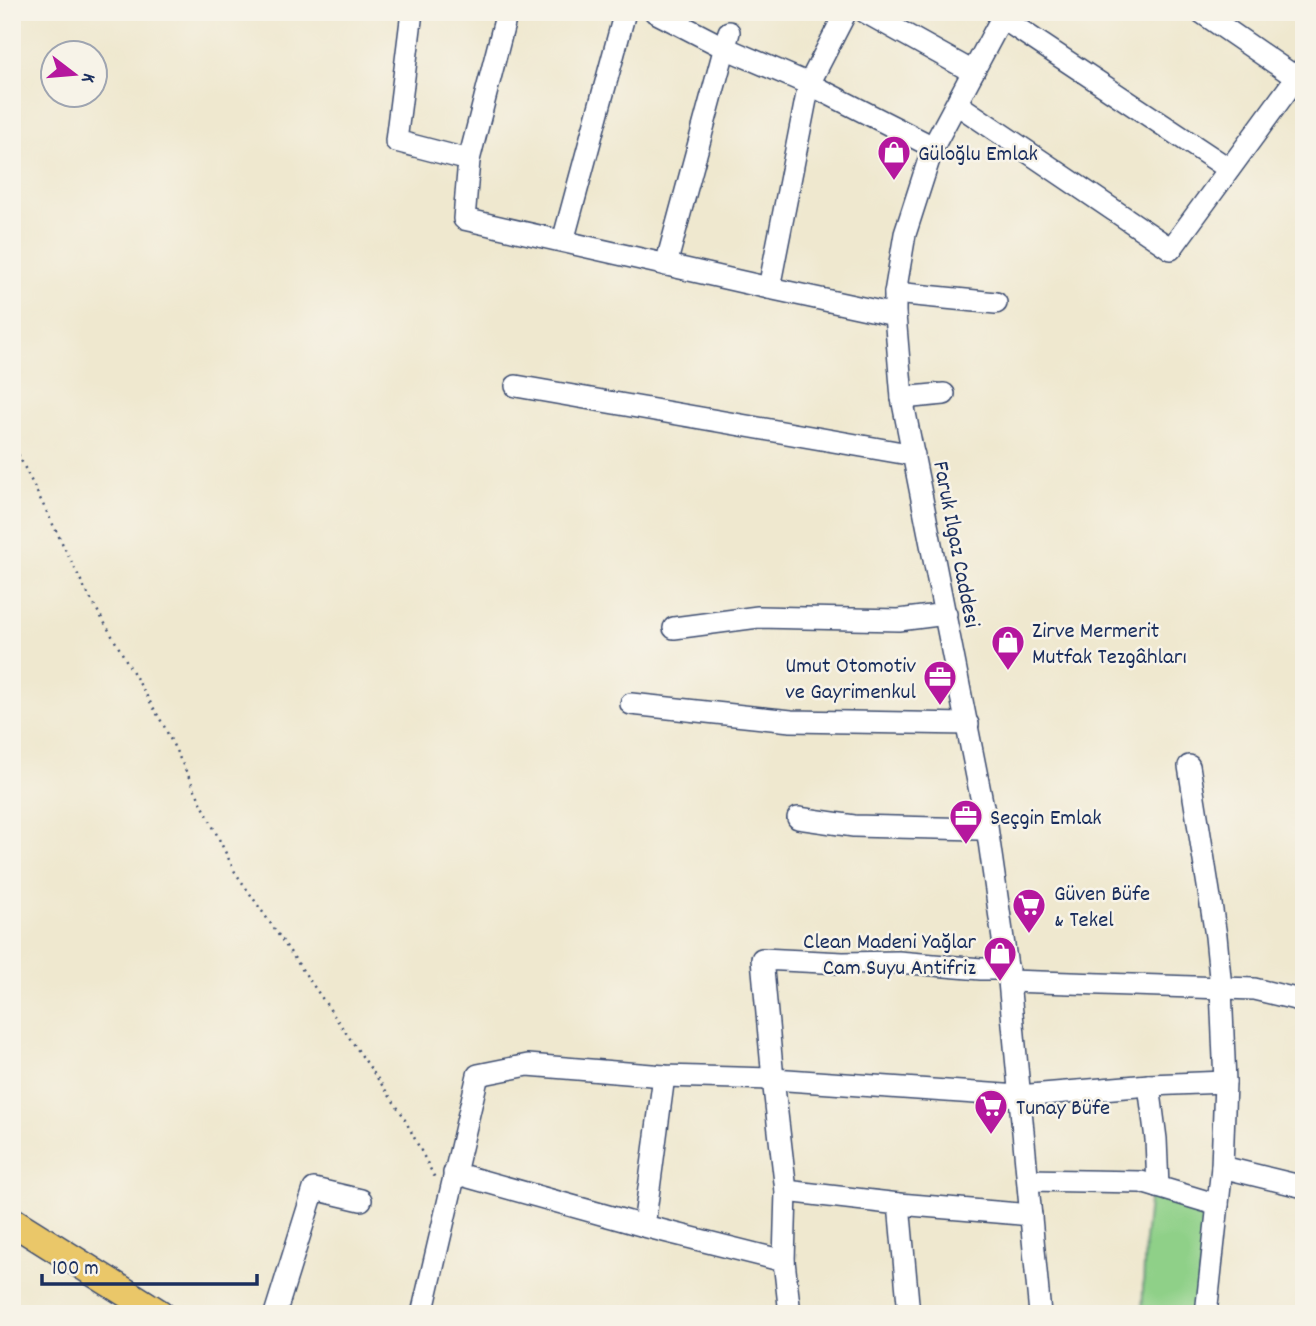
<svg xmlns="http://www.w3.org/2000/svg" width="1316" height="1326" viewBox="0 0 1316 1326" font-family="Dekko,sans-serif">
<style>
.green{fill:#8fd088;stroke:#558073;stroke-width:2}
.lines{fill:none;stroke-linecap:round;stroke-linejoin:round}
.minor-casing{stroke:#3b4b6f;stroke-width:24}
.major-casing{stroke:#3b4b6f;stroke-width:31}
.path{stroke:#3b4b6f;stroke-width:2.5;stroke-dasharray:2 5;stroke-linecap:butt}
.minor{stroke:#fff;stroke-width:21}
.major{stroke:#eac769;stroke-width:28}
.labels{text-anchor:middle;stroke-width:5;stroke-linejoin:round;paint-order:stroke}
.poi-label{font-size:23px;fill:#1b2f5e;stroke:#f7f3e8;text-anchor:start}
.street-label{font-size:23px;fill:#1b2f5e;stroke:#f7f3e8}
</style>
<rect width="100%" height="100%" fill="#f7f3e8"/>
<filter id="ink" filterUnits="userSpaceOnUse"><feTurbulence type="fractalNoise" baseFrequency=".0143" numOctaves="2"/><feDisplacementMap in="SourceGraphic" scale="14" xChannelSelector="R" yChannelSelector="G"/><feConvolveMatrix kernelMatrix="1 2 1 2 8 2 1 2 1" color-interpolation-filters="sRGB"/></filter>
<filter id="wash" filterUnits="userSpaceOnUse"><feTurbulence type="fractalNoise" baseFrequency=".00686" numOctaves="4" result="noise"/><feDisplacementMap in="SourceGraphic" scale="28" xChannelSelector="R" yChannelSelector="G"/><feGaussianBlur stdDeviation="1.57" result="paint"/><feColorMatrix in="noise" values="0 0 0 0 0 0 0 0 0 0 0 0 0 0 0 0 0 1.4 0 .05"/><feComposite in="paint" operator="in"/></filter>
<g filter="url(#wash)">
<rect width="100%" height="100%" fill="#efe8cf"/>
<path class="green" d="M1150,1192L1197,1206L1205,1214L1204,1237L1195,1314H1142L1145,1240Z"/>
</g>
<g filter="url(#ink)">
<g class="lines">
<defs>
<g id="minor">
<path d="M412,12L396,141L469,160"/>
<path d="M507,12L469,160L464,219L769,288L895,315"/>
<path d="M655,12L725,48L809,84L933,147"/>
<path d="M865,12L973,72"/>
<path d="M1005,12L933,147L905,234L895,293V315L902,398L987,827L1009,981L1040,1314"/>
<path d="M1201,12L1304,83"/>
<path d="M1002,18L1229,169"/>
<path d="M957,104L1171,249L1304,67"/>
<path d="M563,241L625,12"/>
<path d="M666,265L729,32"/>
<path d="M769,288L809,84L846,12"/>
<path d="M895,293L996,303"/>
<path d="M516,386L914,455"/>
<path d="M902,398L944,394"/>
<path d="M674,628L758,617L899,620L946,614"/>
<path d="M631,704L791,721L968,724"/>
<path d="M1189,766L1216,936L1221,988L1225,1082L1222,1167L1206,1314"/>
<path d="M798,818L854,826L978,829L987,827"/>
<path d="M1009,981L1254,989L1304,1001"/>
<path d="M1149,1085L1156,1139L1158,1187"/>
<path d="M1222,1167L1304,1187"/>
<path d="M454,1173L644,1226L784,1261"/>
<path d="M1028,1180L1141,1182L1218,1205"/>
<path d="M786,1191L899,1204L1031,1215"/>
<path d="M899,1204L909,1314"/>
<path d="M644,1226L664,1076"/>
<path d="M275,1314L314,1189L361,1200"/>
<path d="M422,1314L478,1075L528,1065L664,1076L773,1079L1019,1096L1149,1085L1225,1082"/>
<path d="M790,1314L784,1261L786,1191L773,1079L762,959L843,963L898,962L981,969H1008"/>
</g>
<path id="major" d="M12,1221L160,1314"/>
</defs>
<use href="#minor" class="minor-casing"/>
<use href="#major" class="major-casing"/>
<path class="path" d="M12,442L85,589L164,726L235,872L402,1114L435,1178"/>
<use href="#minor" class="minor"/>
<use href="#major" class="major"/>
</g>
</g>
<defs>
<symbol id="shop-pin" viewBox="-11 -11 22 30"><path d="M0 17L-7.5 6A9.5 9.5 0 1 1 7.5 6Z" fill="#b5179e" stroke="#f7f3e8"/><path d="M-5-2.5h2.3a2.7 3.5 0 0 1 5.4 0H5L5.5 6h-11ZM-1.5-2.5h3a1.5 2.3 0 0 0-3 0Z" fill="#fff"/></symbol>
<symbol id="office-pin" viewBox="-11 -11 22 30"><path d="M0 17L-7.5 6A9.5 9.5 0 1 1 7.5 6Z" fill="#b5179e" stroke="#f7f3e8"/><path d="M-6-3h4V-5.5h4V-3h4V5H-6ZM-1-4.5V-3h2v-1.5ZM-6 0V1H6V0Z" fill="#fff"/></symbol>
<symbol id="supermarket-pin" viewBox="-11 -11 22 30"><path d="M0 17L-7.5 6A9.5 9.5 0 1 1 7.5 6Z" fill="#b5179e" stroke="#f7f3e8"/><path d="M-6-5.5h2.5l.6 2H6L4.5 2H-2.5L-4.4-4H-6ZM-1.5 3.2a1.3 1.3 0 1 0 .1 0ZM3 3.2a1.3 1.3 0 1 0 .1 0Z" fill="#fff"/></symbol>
</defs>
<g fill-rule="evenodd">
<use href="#shop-pin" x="875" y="133" width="38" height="52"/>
<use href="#shop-pin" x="989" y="623" width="38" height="52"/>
<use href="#office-pin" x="921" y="658" width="38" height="52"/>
<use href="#office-pin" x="947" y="797" width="38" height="52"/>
<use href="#supermarket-pin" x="1010" y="886" width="38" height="52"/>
<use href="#shop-pin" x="981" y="934" width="38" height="52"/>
<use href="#supermarket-pin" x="972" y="1087" width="38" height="52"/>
</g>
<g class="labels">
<g class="poi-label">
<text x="918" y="160">Güloğlu Emlak</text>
<text x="1032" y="637">Zirve Mermerit<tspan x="1032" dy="26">Mutfak Tezgâhları</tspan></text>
<text x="916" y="672" text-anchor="end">Umut Otomotiv<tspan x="916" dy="26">ve Gayrimenkul</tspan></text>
<text x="990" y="824">Seçgin Emlak</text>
<text x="1054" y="900">Güven Büfe<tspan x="1054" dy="26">&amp; Tekel</tspan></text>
<text x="976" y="948" text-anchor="end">Clean Madeni Yağlar<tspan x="976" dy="26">Cam Suyu Antifriz</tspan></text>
<text x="1016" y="1114">Tunay Büfe</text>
</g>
<g class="street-label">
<text transform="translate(958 544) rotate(79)" y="8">Faruk Ilgaz Caddesi</text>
</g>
</g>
<rect width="1316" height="1326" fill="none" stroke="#f7f3e8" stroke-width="42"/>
<g transform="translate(74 74) rotate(106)"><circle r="33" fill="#f7f3e8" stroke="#9fa5b1" stroke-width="2"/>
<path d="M0-5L12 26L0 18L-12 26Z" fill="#b5179e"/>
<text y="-10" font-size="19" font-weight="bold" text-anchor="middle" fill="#1b2f5e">K</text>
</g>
<path d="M42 1274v10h215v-10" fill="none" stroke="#1b2f5e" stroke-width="3.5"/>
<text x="52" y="1274" font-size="21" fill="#1b2f5e" stroke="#f7f3e8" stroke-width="5" paint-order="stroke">100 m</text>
</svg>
